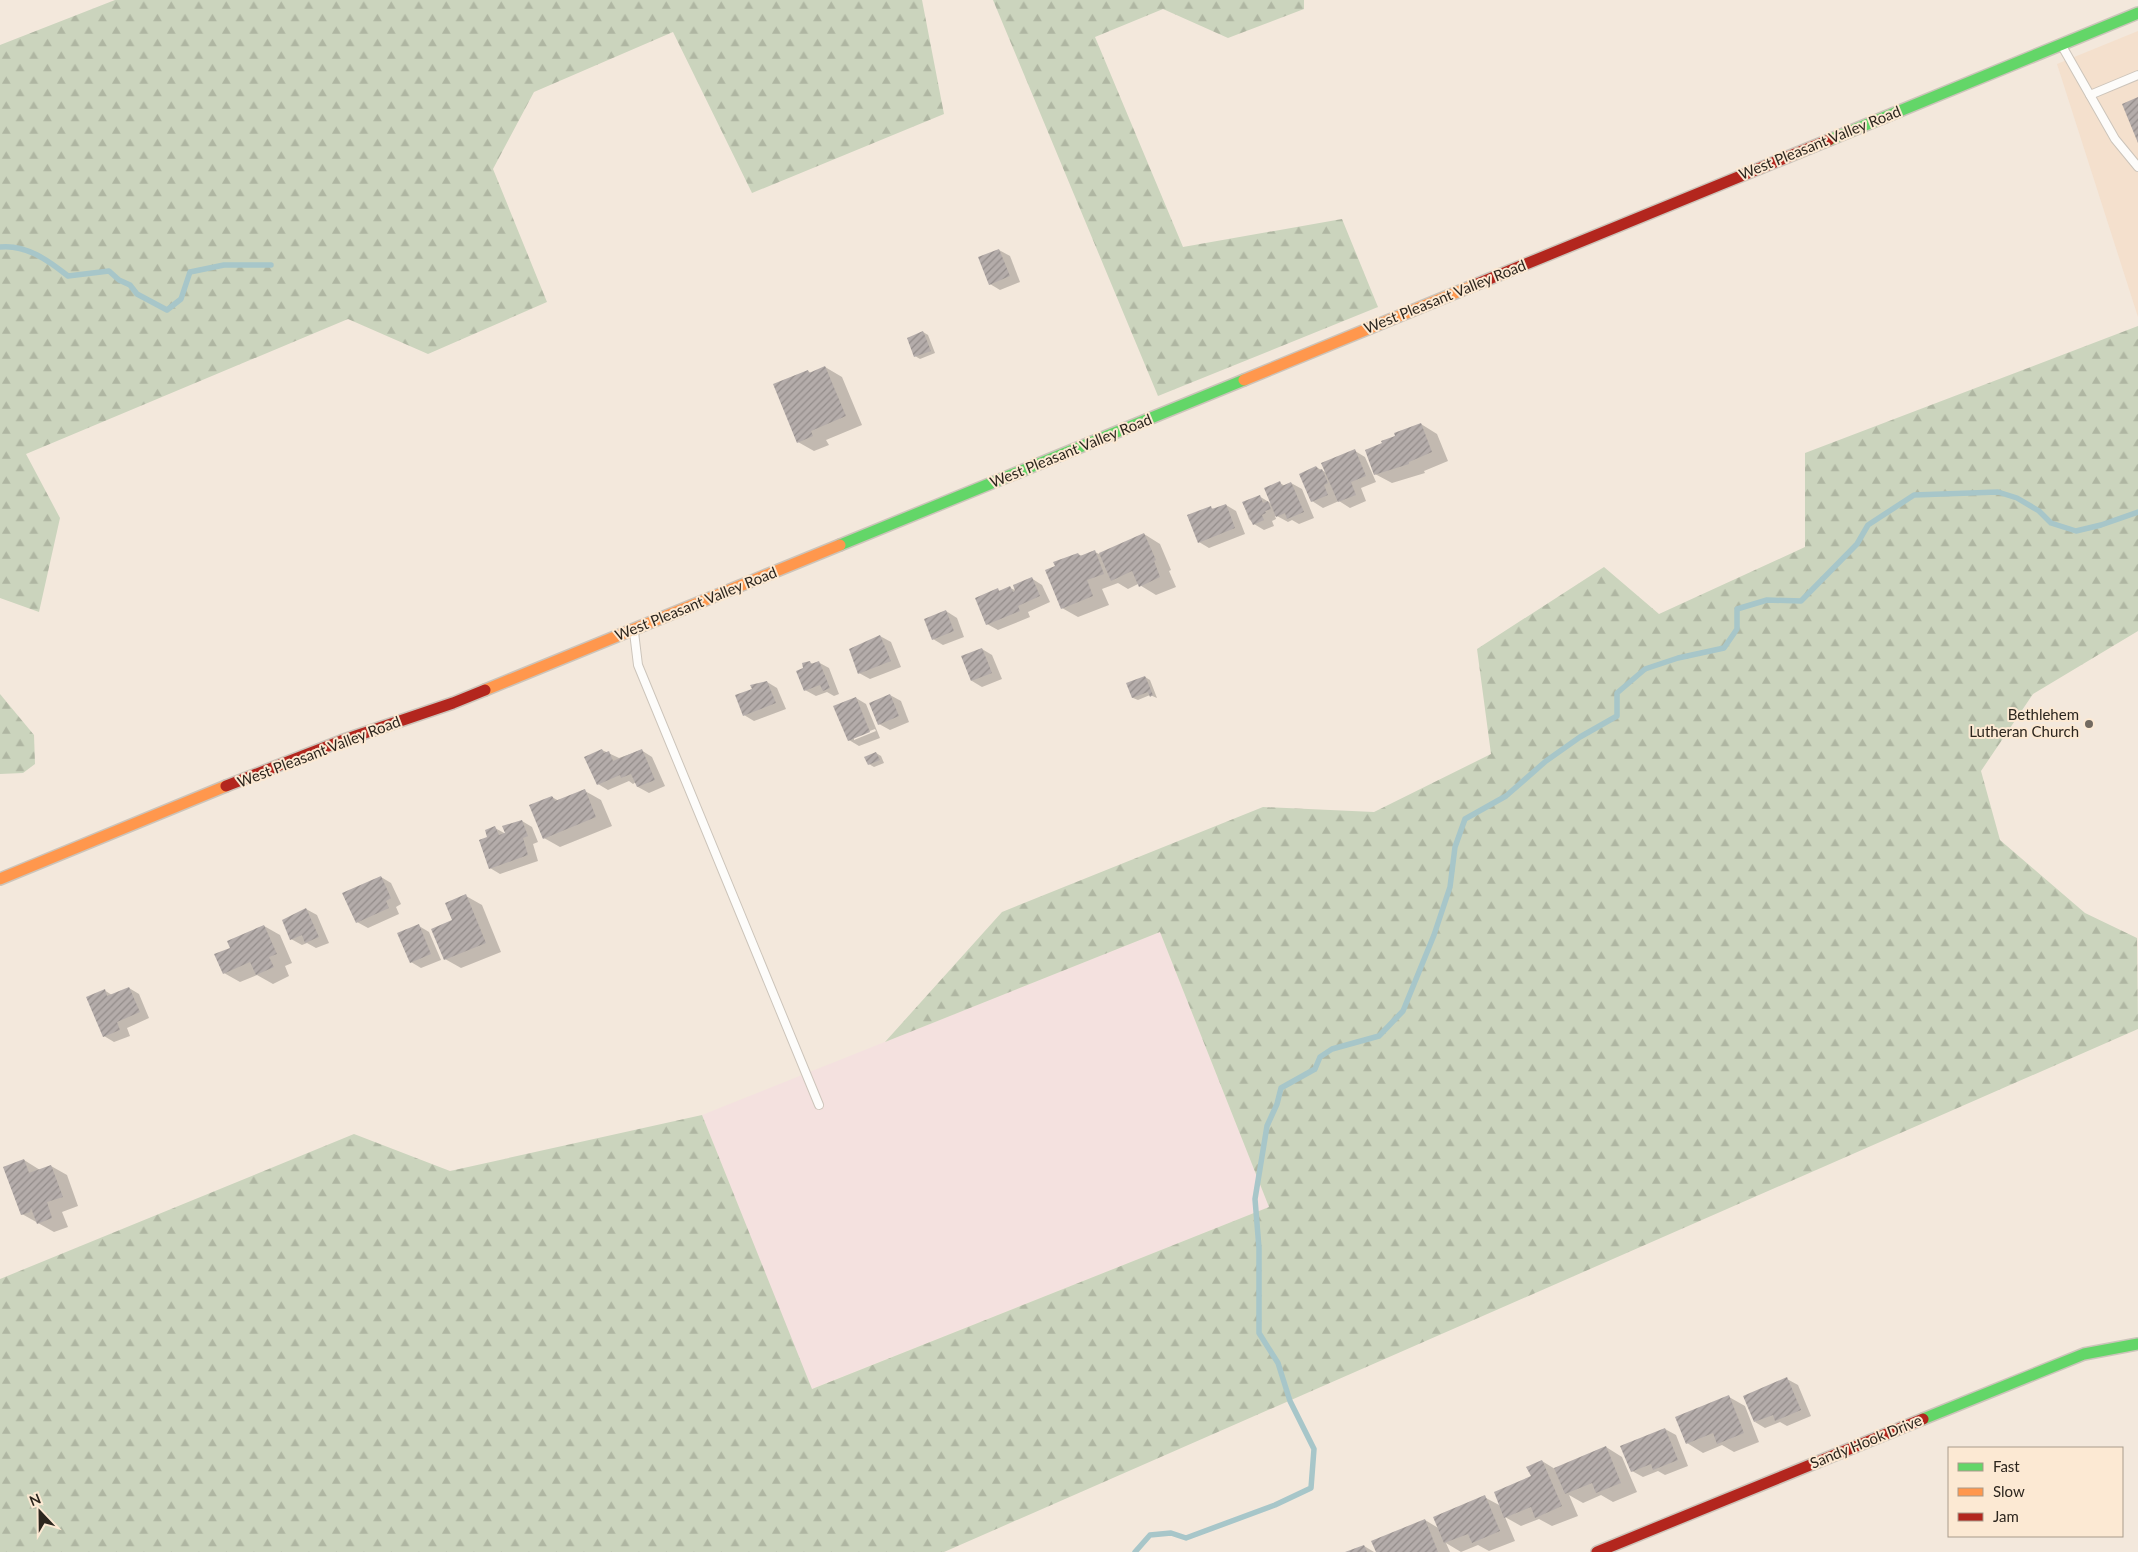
<svg xmlns="http://www.w3.org/2000/svg" width="2138" height="1552" viewBox="0 0 2138 1552" font-family="Lato,sans-serif">
<style>
.built{fill:#f4e0cd}
.industrial{fill:#f4e1df}
.forest{fill:url(#forest-firs)}
.shadow{fill:#0003;fill-rule:evenodd}
.lines{fill:none;stroke-linecap:round;stroke-linejoin:round}
.stream{stroke:#a7c6c9;stroke-width:5.5}
.building{fill:url(#building-hatch)}
.lane-casing{stroke:#ccc4ba;stroke-width:10}
.fast-casing{stroke:#ccc4ba;stroke-width:14}
.slow-casing{stroke:#ccc4ba;stroke-width:14}
.jam-casing{stroke:#ccc4ba;stroke-width:14}
.lane{stroke:#fdfcfa;stroke-width:8}
.fast{stroke:#63d668;stroke-width:11}
.slow{stroke:#ff974d;stroke-width:11}
.jam{stroke:#b3261e;stroke-width:11}
.poi-dot{fill:#726a60;stroke:#fce9d3;stroke-width:2}
.labels{text-anchor:middle;stroke-width:4;stroke-linejoin:round;paint-order:stroke}
.street-label{font-size:15px;fill:#2d261e;stroke:#fce9d3}
.poi-label{font-size:15px;fill:#2d261e;stroke:#fce9d3;text-anchor:end}
</style>
<defs>
<pattern id="forest-firs" width="22" height="20" patternUnits="userSpaceOnUse" patternTransform="scale(1.25)"><rect width="22" height="20" fill="#cbd4bd"/><path d="M5 1l3.5 6h-7zM16 11l3.5 6h-7z" fill="#afb6a2"/></pattern>
<pattern id="building-hatch" width="6" height="6" patternUnits="userSpaceOnUse" patternTransform="scale(1.25)"><rect width="6" height="6" fill="#b4acaa"/><path d="M-1 1l2-2M0 6l6-6M5 7l2-2" fill="none" stroke="#938c8a"/></pattern>
</defs>
<rect width="100%" height="100%" fill="#f3e8dc"/>
<path class="built" d="M2138,31V317L2057,64Z"/>
<path class="industrial" d="M1160,932L1269,1207L811,1389L702,1115Z"/>
<g class="forest">
<path d="M115,0H922L944,114L752,193L673,32L534,92L493,169L547,302L428,354L348,319L26,454L60,518L39,612L0,598V45Z"/>
<path d="M993,0H1304V9L1228,38L1163,9L1095,37L1183,247L1342,219L1378,307L1158,396Z"/>
<path d="M2138,326V631L2033,694L1981,771L2000,840L2085,913L2137,938L2138,1029L944,1552H0V1279L354,1134L450,1171L702,1115L812,1389L1269,1207L1160,932L885,1042L1002,912L1263,807L1374,812L1491,754L1477,649L1604,567L1659,614L1805,547V453Z"/>
<path d="M0,694L34,735L35,764L23,773L0,774Z"/>
</g>
<g class="shadow">
<path d="M999,250L1010,256L1020,282L1000,290L990,284Z"/>
<path d="M923,332L928,335L935,353L920,359L915,356Z"/>
<path d="M825,367L842,377L862,425L826,440L829,445L814,451L798,442L808,371L811,373Z"/>
<path d="M1421,424L1437,434L1448,461L1424,471L1425,473L1392,483L1375,474Z"/>
<path d="M1355,451L1365,457L1376,482L1361,488L1366,501L1350,508L1339,501L1323,508L1312,501L1316,467L1327,473Z"/>
<path d="M1280,483L1285,486L1291,483L1302,489L1314,518L1299,524L1292,520L1288,522L1277,516H1275L1276,519L1272,521L1274,526L1264,530L1254,524L1249,519L1243,503L1259,496L1272,504Z"/>
<path d="M1226,505L1236,511L1245,534L1209,548L1199,542L1211,508L1214,509Z"/>
<path d="M1144,534L1160,544L1171,570L1169,571L1176,587L1156,595L1138,584L1128,589L1118,583L1102,589L1109,605L1078,617L1062,608L1078,554L1082,556L1095,552L1099,554Z"/>
<path d="M1031,578L1042,585L1050,602L1028,612L1030,617L998,630L987,624L998,590L1002,592L1010,588L1017,591Z"/>
<path d="M946,611L957,618L964,637L943,645L933,639Z"/>
<path d="M880,636L891,642L901,667L870,679L859,673Z"/>
<path d="M982,649L992,655L1002,679L982,687L972,681Z"/>
<path d="M809,662L813,664L818,662L829,668L839,694L834,696L827,692L816,696L805,690V668Z"/>
<path d="M1145,677L1150,680L1157,698L1150,695L1138,700L1133,698L1128,684Z"/>
<path d="M767,682L777,688L786,709L754,721L744,715Z"/>
<path d="M890,695L901,701L909,722L890,730L879,724Z"/>
<path d="M856,698L866,704L880,738L859,746L849,740ZM875,729L876,731L854,740V737Z"/>
<path d="M602,750L619,758L641,750L652,757L665,786L649,793L638,787L636,782L633,784L629,781L608,790L598,784Z"/>
<path d="M876,753L881,756L884,763L874,767L869,764Z"/>
<path d="M585,791L601,800L612,826L560,847L544,838L552,797L559,801Z"/>
<path d="M522,821L532,827L538,842L533,844L538,861L500,874L490,868L489,838L495,828L506,834Z"/>
<path d="M381,877L391,883L401,904L396,907L399,914L368,928L357,922Z"/>
<path d="M466,896L482,905L501,952L461,968L445,959L453,921Z"/>
<path d="M306,909L317,915L329,943L316,948L307,943L302,945L291,939Z"/>
<path d="M264,926L280,935L292,963L285,966L289,976L273,984L257,975L240,982L224,973L231,948Z"/>
<path d="M419,926L429,932L441,960L421,968L411,962Z"/>
<path d="M129,988L139,994L149,1018L127,1028L130,1036L114,1042L104,1036V990L112,995Z"/>
<path d="M24,1160L40,1170L51,1166L67,1175L78,1206L62,1212L68,1227L54,1232L22,1214Z"/>
<path d="M1787,1379L1798,1385L1811,1416L1787,1426L1780,1422L1765,1428L1755,1422Z"/>
<path d="M1729,1397L1745,1406L1759,1442L1734,1452L1722,1445L1703,1453L1687,1443Z"/>
<path d="M1665,1429L1676,1435L1688,1466L1665,1475L1658,1471L1643,1477L1632,1471Z"/>
<path d="M1606,1447L1622,1457L1637,1492L1613,1502L1601,1495L1583,1503L1569,1495L1578,1516L1552,1526L1539,1519L1521,1526L1505,1517L1515,1541L1489,1551L1478,1545L1461,1552L1446,1543L1450,1552H1377L1425,1520L1440,1529L1484,1497L1501,1506L1532,1477L1542,1461L1555,1469Z"/>
<path d="M1364,1546L1374,1552H1348Z"/>
</g>
<g class="lines">
<g class="stream">
<path d="M0,247C26,244 49,261 68,276L109,271L119,280L130,285L137,294L167,310L181,299L190,272L224,265H271"/>
<path d="M1135,1552L1150,1535L1171,1533L1186,1538L1275,1505L1311,1488L1314,1449L1290,1401L1278,1363L1259,1333V1248L1255,1199L1267,1126L1277,1104L1281,1088L1315,1069L1320,1057L1332,1049L1379,1036L1403,1011L1434,935L1450,887L1455,847L1465,819L1506,796L1546,761L1580,737L1617,716V693L1645,669L1678,658L1724,648L1737,629V609L1767,600L1801,601L1857,544L1868,525L1914,495L1998,492L2017,498L2039,511L2051,523L2076,531L2101,525L2138,512"/>
</g>
</g>
<g class="building">
<path d="M2138,97V143L2122,104Z"/>
<path d="M999,249L1010,276L989,285L978,257Z"/>
<path d="M923,331L931,351L914,357L907,338Z"/>
<path d="M825,366L846,416L811,431L813,436L797,443L773,384L808,370L809,373Z"/>
<path d="M1421,423L1432,452L1409,462V464L1374,475L1365,450L1382,443L1381,441L1395,436L1394,433Z"/>
<path d="M1355,449L1366,476L1351,482L1356,495L1338,502L1321,463Z"/>
<path d="M1316,466L1319,470L1322,469L1328,483L1324,485L1328,495L1311,502L1299,474Z"/>
<path d="M1280,481L1282,486L1291,482L1304,512L1287,519L1285,513L1276,517L1264,488Z"/>
<path d="M1260,495L1263,503L1268,501L1271,509L1265,511L1266,513L1262,515L1264,520L1253,525L1242,502Z"/>
<path d="M1226,504L1235,528L1198,543L1187,515L1211,506L1212,509Z"/>
<path d="M1144,533L1156,560L1154,561L1160,577L1139,587L1132,571L1111,581L1099,553Z"/>
<path d="M1095,550L1104,574L1087,580L1093,596L1061,609L1045,570L1055,566L1053,562L1078,553L1080,556Z"/>
<path d="M1032,577L1040,596L1018,606L1020,611L986,625L975,598L998,588L999,591L1010,586L1013,592L1015,591L1013,585Z"/>
<path d="M946,610L954,631L932,640L924,619Z"/>
<path d="M880,635L891,661L858,674L849,649Z"/>
<path d="M982,648L992,673L971,681L961,656Z"/>
<path d="M810,661L811,664L819,661L830,688L823,691L820,685L804,691L796,671L803,668L802,663Z"/>
<path d="M1145,676L1153,695L1150,697L1148,692L1132,698L1126,683Z"/>
<path d="M767,681L776,703L743,716L735,695L752,689L750,685Z"/>
<path d="M890,694L899,716L878,725L869,703Z"/>
<path d="M856,697L870,732L848,741L833,706Z"/>
<path d="M602,749L604,753L609,751L613,761L642,749L655,780L637,787L631,774L621,778L620,775L597,785L584,757Z"/>
<path d="M876,752L880,760L868,765L864,757Z"/>
<path d="M585,789L596,817L543,839L529,805L552,796L555,801Z"/>
<path d="M522,820L528,836L523,838L528,855L489,869L479,840L487,837L485,830L495,826L499,835L505,833L502,826Z"/>
<path d="M381,876L391,898L386,901L389,908L356,923L342,893Z"/>
<path d="M466,894L486,943L444,960L431,929L452,920L445,903Z"/>
<path d="M306,908L319,937L305,943L302,935L290,940L282,920Z"/>
<path d="M419,924L431,954L410,963L397,933Z"/>
<path d="M264,925L277,954L269,957L274,967L256,975L250,962L223,974L214,954L230,948L227,941Z"/>
<path d="M129,987L140,1012L117,1022L120,1030L103,1037L86,997L105,989L107,996Z"/>
<path d="M24,1159L29,1173L51,1165L63,1197L47,1202L52,1218L37,1224L31,1208L30,1212L21,1215L3,1167Z"/>
<path d="M1787,1377L1801,1410L1775,1421L1773,1415L1754,1422L1743,1396Z"/>
<path d="M1729,1395L1744,1433L1717,1444L1713,1433L1686,1444L1675,1417Z"/>
<path d="M1665,1428L1678,1460L1653,1470L1651,1464L1631,1472L1620,1446Z"/>
<path d="M1606,1446L1621,1483L1596,1493L1592,1483L1565,1494L1554,1468Z"/>
<path d="M1542,1460L1562,1506L1535,1518L1531,1507L1504,1518L1494,1492L1531,1476L1526,1467Z"/>
<path d="M1485,1495L1500,1531L1472,1543L1468,1534L1444,1543L1433,1517Z"/>
<path d="M1425,1519L1438,1552H1376L1371,1541Z"/>
<path d="M1364,1545L1367,1552H1345Z"/>
</g>
<g class="lines">
<defs>
<g id="lane">
<path d="M2062,46L2115,139L2138,167"/>
<path d="M2090,95L2138,75"/>
<path d="M634,632L638,665L819,1105"/>
</g>
<g id="fast">
<path d="M1829,140L2138,13"/>
<path d="M840,545L1244,380"/>
<path d="M1923,1419L2084,1354L2138,1344"/>
</g>
<g id="slow">
<path d="M1244,380L1477,284"/>
<path d="M485,690L840,545"/>
<path d="M0,879L226,786"/>
</g>
<g id="jam">
<path d="M1477,284L1829,140"/>
<path d="M226,786L341,741L453,703L485,690"/>
<path d="M1597,1552L1923,1419"/>
</g>
</defs>
<use href="#lane" class="lane-casing"/>
<use href="#fast" class="fast-casing"/>
<use href="#slow" class="slow-casing"/>
<use href="#jam" class="jam-casing"/>
<use href="#lane" class="lane"/>
<use href="#fast" class="fast"/>
<use href="#slow" class="slow"/>
<use href="#jam" class="jam"/>
</g>
<circle class="poi-dot" cx="2089" cy="724" r="5"/>
<g class="labels">
<g class="street-label">
<text transform="translate(1820 143) rotate(-22)" y="5">West Pleasant Valley Road</text>
<text transform="translate(1445 297) rotate(-22)" y="5">West Pleasant Valley Road</text>
<text transform="translate(1071 451) rotate(-22)" y="5">West Pleasant Valley Road</text>
<text transform="translate(696 604) rotate(-22)" y="5">West Pleasant Valley Road</text>
<text transform="translate(319 752) rotate(-21)" y="5">West Pleasant Valley Road</text>
<text transform="translate(1866 1442) rotate(-22)" y="5">Sandy Hook Drive</text>
</g>
<g class="poi-label">
<text x="2079" y="720">Bethlehem<tspan x="2079" dy="17">Lutheran Church</tspan></text>
</g>
</g>
<rect x="1948" y="1447" width="175" height="90" fill="#fce9d3" stroke="#a99b8b"/>
<rect x="1958" y="1463" width="25" height="8" fill="#63d668" stroke="#a99b8b"/>
<text x="1993" y="1472" font-size="15" fill="#2d261e">Fast</text>
<rect x="1958" y="1488" width="25" height="8" fill="#ff974d" stroke="#a99b8b"/>
<text x="1993" y="1497" font-size="15" fill="#2d261e">Slow</text>
<rect x="1958" y="1513" width="25" height="8" fill="#b3261e" stroke="#a99b8b"/>
<text x="1993" y="1522" font-size="15" fill="#2d261e">Jam</text>
<g transform="translate(40 1512) rotate(338)" stroke="#fce9d3" stroke-width="4" paint-order="stroke">
<path d="M0-4L9 19L0 12L-9 19Z" fill="#2d261e"/>
<text y="-8" font-size="14" font-weight="bold" text-anchor="middle" fill="#2d261e">N</text>
</g>
</svg>
